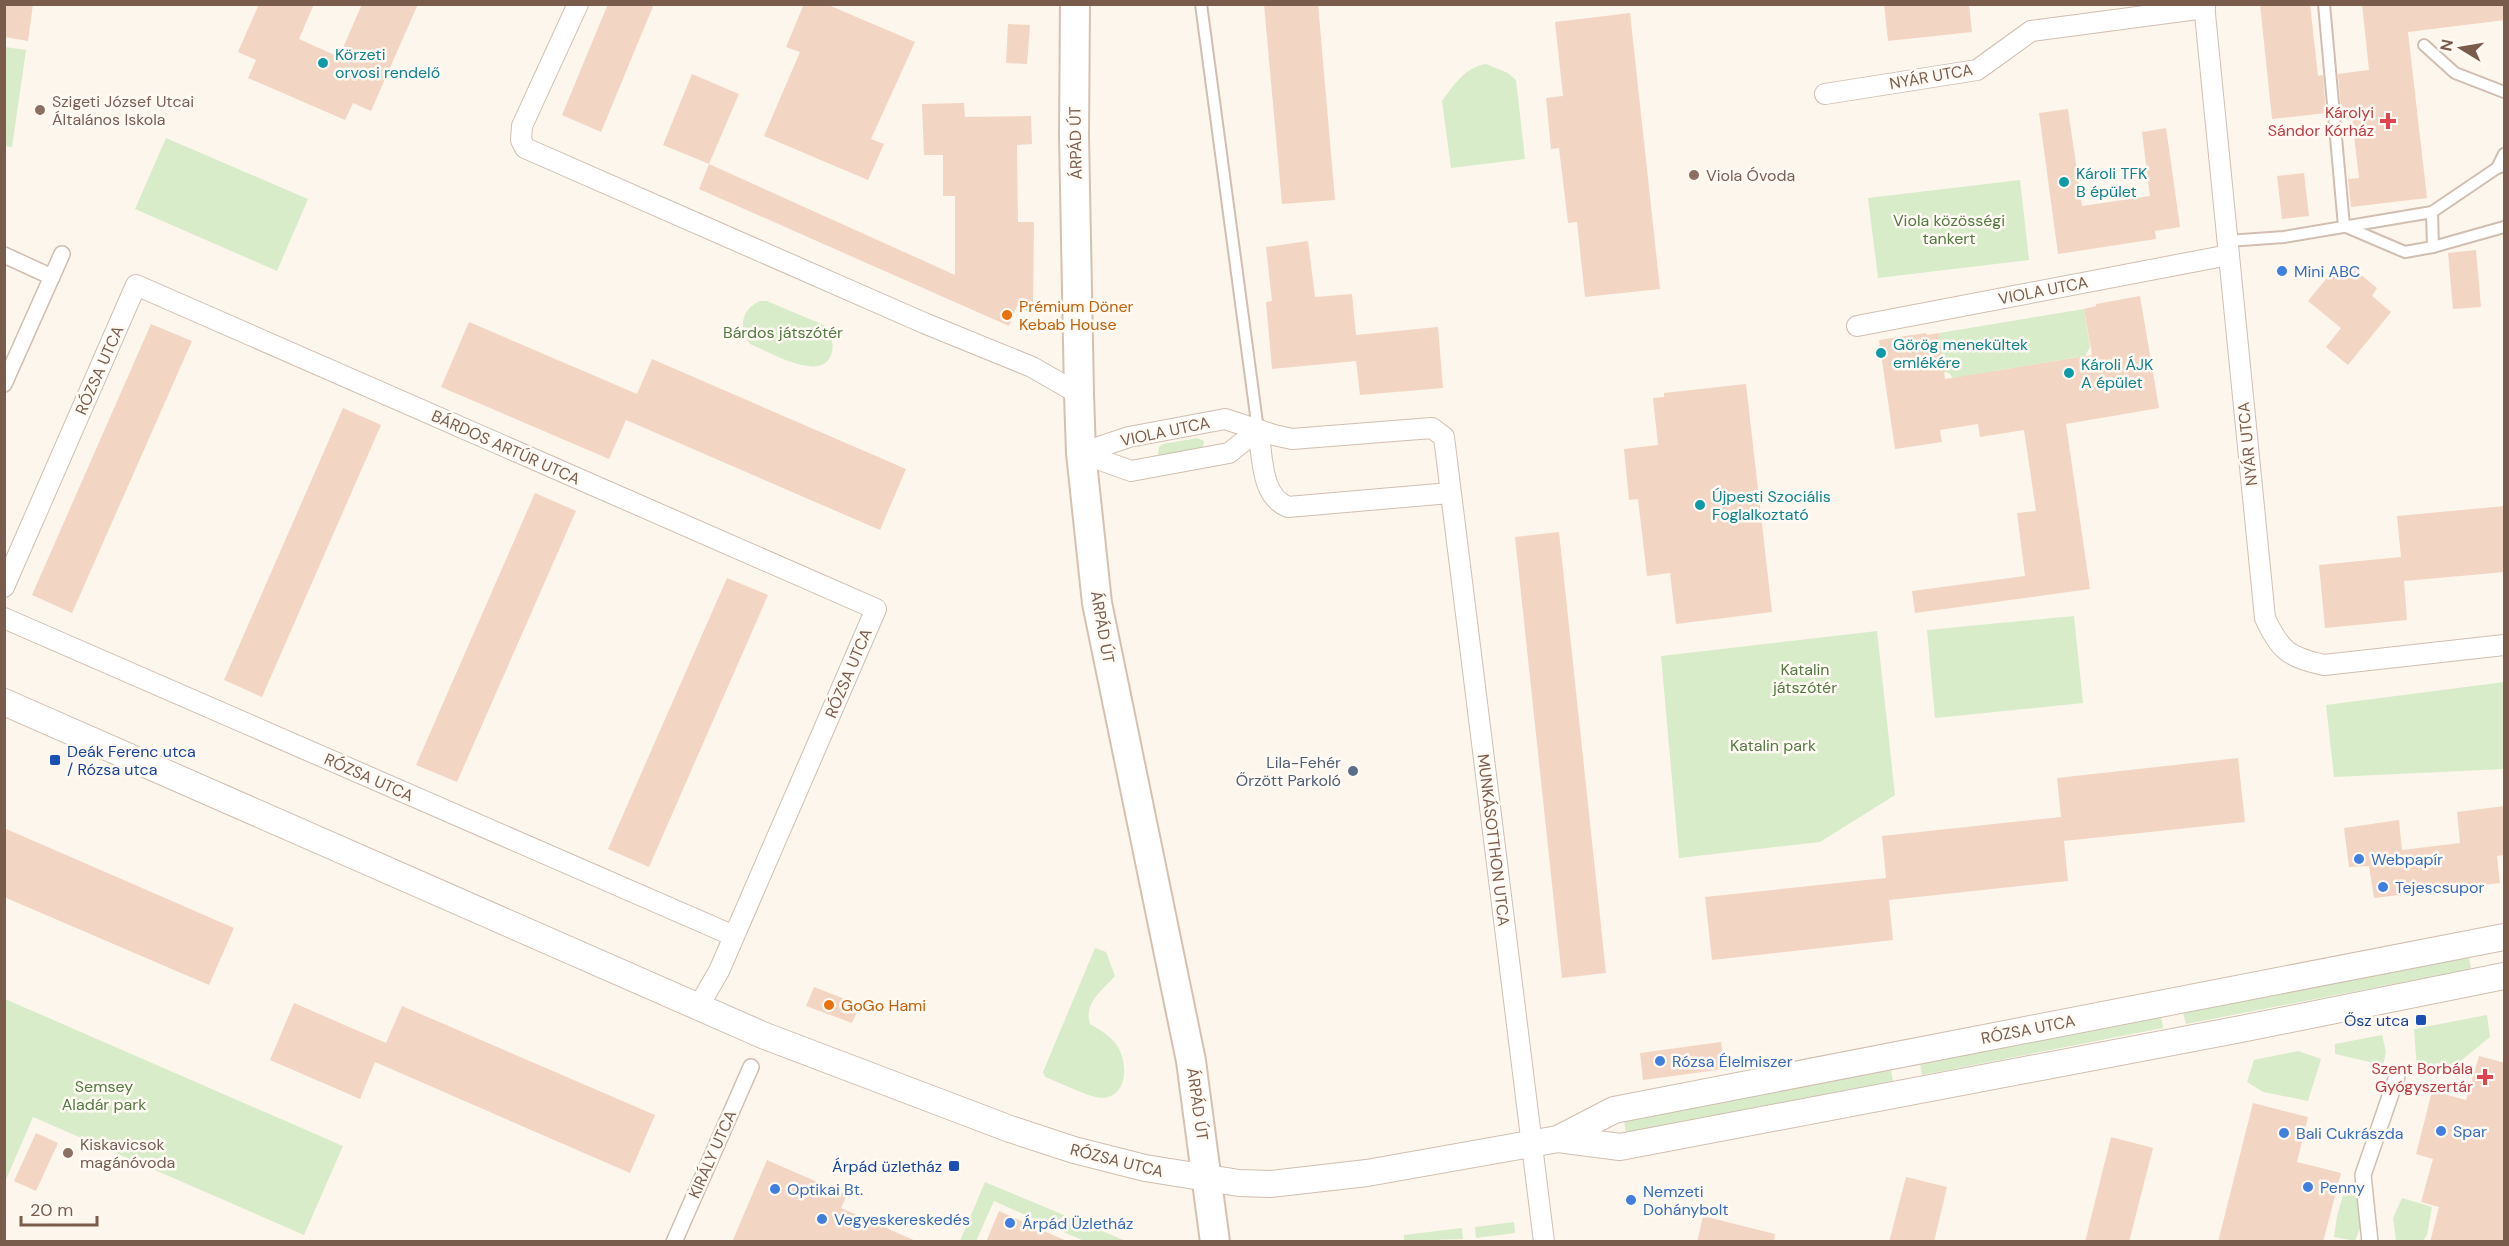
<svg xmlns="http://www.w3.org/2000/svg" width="2509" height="1246" viewBox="0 0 2509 1246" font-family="'DM Sans',sans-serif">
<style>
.green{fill:#d8ecc9}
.building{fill:#f3d5c3}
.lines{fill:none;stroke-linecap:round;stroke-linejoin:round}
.service-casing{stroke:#d1beb0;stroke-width:14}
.pedestrian-casing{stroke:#d1beb0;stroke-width:18}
.minor-casing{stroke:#d1beb0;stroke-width:22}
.tertiary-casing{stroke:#d1beb0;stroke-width:28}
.secondary-casing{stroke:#d6c0b0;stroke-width:32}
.service{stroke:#fff;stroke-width:10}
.pedestrian{stroke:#fff;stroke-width:15}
.minor{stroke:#fff;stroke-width:20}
.tertiary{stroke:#fff;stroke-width:26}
.secondary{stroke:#fff;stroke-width:28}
.culture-dot{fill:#0f9aa8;stroke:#fffaf3;stroke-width:2}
.education-dot{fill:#8d6e63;stroke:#fffaf3;stroke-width:2}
.health-dot{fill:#e0444e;stroke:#fffaf3;stroke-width:2}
.shop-dot{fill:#3f7fe0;stroke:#fffaf3;stroke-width:2}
.food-dot{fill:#e8710a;stroke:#fffaf3;stroke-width:2}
.transit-dot{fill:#1a4fb4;stroke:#fffaf3;stroke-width:2}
.service-dot{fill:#5c6f8a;stroke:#fffaf3;stroke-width:2}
.labels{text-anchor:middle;stroke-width:5;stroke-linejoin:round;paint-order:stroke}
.culture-label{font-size:16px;fill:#0d838f;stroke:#fffaf3;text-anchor:start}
.street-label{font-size:16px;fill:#7a5c4d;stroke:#fffaf3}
.education-label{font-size:16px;fill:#785e54;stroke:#fffaf3;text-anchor:start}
.health-label{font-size:16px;fill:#be3a42;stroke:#fffaf3;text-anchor:end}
.park-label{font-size:16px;fill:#537a41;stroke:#fffaf3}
.shop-label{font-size:16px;fill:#366cbe;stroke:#fffaf3;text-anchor:start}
.food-label{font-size:16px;fill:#c56008;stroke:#fffaf3;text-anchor:start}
.transit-label{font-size:16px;fill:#164399;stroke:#fffaf3;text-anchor:end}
.service-label{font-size:16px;fill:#4e5e75;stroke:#fffaf3;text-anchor:end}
</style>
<rect width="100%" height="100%" fill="#fdf6ec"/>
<g class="green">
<path d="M5,47L26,50L12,147L5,146Z"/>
<path d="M1486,64L1508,73L1516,80L1525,159L1451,168L1442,101C1454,85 1465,67 1486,64Z"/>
<path d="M166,138L308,199L277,271L135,209Z"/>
<path d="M2020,180L2029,260L1878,278L1868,198Z"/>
<path d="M760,301H767L826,326C831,333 834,343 832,352C824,385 769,352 750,344C738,329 741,309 760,301Z"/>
<path d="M2084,309L2090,347L2085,356L1953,378L1949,373L1944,372L1939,333Z"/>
<path d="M1197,438L1204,441L1203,448L1161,457L1158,454L1159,447L1163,444Z"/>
<path d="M2074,616L2083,703L1935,718L1927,630Z"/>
<path d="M1877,631L1895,795L1820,842L1679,858L1661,656Z"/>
<path d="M2504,682V769L2334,777L2326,705Z"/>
<path d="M1095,948L1106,952L1115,976C1103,990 1083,1003 1090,1024C1100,1030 1111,1036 1118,1047C1128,1064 1128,1097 1102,1098C1091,1098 1058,1082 1045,1077L1043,1072Z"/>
<path d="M2469,957L2471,969L2186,1024L2183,1013Z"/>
<path d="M5,999L343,1146L304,1235L33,1117L5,1182Z"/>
<path d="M2487,1015L2490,1037L2442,1076L2417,1069L2414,1029Z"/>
<path d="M2161,1017L2163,1028L1922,1075L1920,1064Z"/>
<path d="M2382,1035L2386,1052L2383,1065L2335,1054V1044Z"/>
<path d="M2298,1051L2321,1059L2308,1101L2263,1092L2247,1082L2254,1060Z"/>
<path d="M1891,1070L1893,1081L1626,1133L1624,1121Z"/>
<path d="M985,1182L1126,1241H1084L994,1201L976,1241H960Z"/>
<path d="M2344,1192L2359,1196L2362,1222L2355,1241L2334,1237L2337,1216Z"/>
<path d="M2402,1198L2432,1207L2427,1235L2423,1241H2396L2393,1218Z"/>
<path d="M1514,1222L1515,1233L1476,1238L1475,1227Z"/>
<path d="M1462,1228L1463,1239L1404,1241V1235Z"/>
</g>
<g class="building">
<path d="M4,4H33L28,41L4,37Z"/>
<path d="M259,4H314L299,39L339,57L362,4H418L371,111L353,103L345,120L248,78L256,60L238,52Z"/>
<path d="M608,4H654L601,132L562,115Z"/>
<path d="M804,4H826L915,42L871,139L884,144L868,180L764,136L800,52L786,47Z"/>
<path d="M1264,4H1318L1335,200L1282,204Z"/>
<path d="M1884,4H1969L1972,32L1888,41Z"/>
<path d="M2260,4H2310L2318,76L2323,75L2326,113L2272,119Z"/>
<path d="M2362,4H2505V20L2408,32L2427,198L2351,207L2348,179L2359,178L2352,119L2342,120L2338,74L2369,70Z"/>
<path d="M1630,13L1660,289L1585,297L1577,222L1568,223L1559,148L1551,149L1546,98L1563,96L1555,22Z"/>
<path d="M1008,24L1030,25L1027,64L1006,63Z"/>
<path d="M692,74L739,94L709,164L663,145Z"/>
<path d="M964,103L965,117L1031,116L1032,144L1017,145L1018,222H1034L1033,314L1017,306L1009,326L699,189L709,164L955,275V196H943V155H924L922,104Z"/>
<path d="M2068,109L2082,206L2150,196L2142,132L2166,128L2180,227L2155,231L2156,239L2058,254L2039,113Z"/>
<path d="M2304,173L2309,216L2282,219L2277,176Z"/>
<path d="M1308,241L1315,297L1352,294L1356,335L1438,327L1443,388L1360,395L1356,361L1272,369L1266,302L1272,301L1266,247Z"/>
<path d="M2476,250L2481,307L2453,309L2448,253Z"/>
<path d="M2336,267L2348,277L2355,270L2377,288L2372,296L2391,312L2348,365L2326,347L2341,328L2308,301Z"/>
<path d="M2140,296L2159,408L2066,424L2090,589L1915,613L1912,591L2025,576L2017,513L2036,511L2024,430L1980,437L1978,424L1940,430L1942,442L1895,449L1879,340L1926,333L1927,335L1939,333L1945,379L2092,355L2084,309L2096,306V304Z"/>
<path d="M469,322L637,394L652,359L906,469L880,530L626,420L609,459L441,387Z"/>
<path d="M151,324L192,341L72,613L32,595Z"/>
<path d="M1746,384L1772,612L1676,624L1670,573L1647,576L1638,499L1629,500L1624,449L1658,445L1653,398L1664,397V393Z"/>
<path d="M343,408L381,425L262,697L224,680Z"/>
<path d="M535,493L576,511L457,782L416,765Z"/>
<path d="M2505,506V572L2404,581L2407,620L2325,628L2319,565L2401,557L2397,516Z"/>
<path d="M1559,532L1606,973L1562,978L1515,537Z"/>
<path d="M727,578L768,595L649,867L608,849Z"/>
<path d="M2238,758L2245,822L2064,841L2068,881L1889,900L1893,940L1712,960L1705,897L1886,878L1882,836L2061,817L2057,778Z"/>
<path d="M2505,806V855L2497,856L2500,883L2374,898L2369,866L2349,867L2344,828L2399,820L2402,850L2460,843L2457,812Z"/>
<path d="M4,828L234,928L209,985L4,897Z"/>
<path d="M814,987L860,1005L852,1023L806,1006Z"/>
<path d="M294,1003L386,1043L402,1006L655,1115L630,1173L375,1062L360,1099L270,1060Z"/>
<path d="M1721,1042L1725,1069L1643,1080L1640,1053Z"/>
<path d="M2479,1056L2505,1063V1242H2430L2439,1207L2421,1202L2433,1159L2416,1154L2425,1119L2432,1091L2466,1100Z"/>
<path d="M2253,1103L2308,1117L2297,1162L2341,1173L2323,1242H2218Z"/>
<path d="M36,1133L58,1143L36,1191L14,1181Z"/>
<path d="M2111,1137L2153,1148L2129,1242H2085Z"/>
<path d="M767,1160L847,1195L841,1208L918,1242H732Z"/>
<path d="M1906,1177L1947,1187L1934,1242H1889Z"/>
<path d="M999,1211L1069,1242H986Z"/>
<path d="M1703,1216L1775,1234L1774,1242H1697Z"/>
</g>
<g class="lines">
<defs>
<g id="service">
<path d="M1201,4L1258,430"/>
<path d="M2324,4L2344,226"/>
<path d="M2424,45L2455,73L2504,92"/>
<path d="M2497,168L2504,154"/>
<path d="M2344,226L2405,252L2433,247L2432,212"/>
<path d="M2227,241L2284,237L2432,212L2497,168L2504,166"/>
<path d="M2433,247L2504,227"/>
</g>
<g id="pedestrian">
<path d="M4,255L52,277"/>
<path d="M4,384L62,254"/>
<path d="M674,1242L751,1067"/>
<path d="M2370,1242L2363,1175L2397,1076"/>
</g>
<g id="minor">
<path d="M578,4L522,126L521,140L525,148L924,323L1032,367L1079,394"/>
<path d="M2204,4L2265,618C2280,651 2289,657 2324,665L2504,645"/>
<path d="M1825,94L1977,70L2031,31L2205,8"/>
<path d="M1857,326L2229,255"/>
<path d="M1258,430C1263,456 1260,496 1288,507L1450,493"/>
<path d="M1081,453L1129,437L1225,419L1274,435L1292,439L1432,428L1444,437L1544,1242"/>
<path d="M1081,453L1131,471L1229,453L1258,430"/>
<path d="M4,587L136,285L876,609L719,971L698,1007"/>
<path d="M4,618L734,936"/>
</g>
<g id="tertiary">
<path d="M4,702L765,1036L1010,1129L1074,1150L1145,1168L1239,1183L1270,1184L1367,1173L1558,1139L1614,1110L2504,937"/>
<path d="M1558,1139L1620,1147L2241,1029L2504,976"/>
</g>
<path id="secondary" d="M1075,4L1074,136L1079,394L1081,453L1097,603L1191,1061L1215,1242"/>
</defs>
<use href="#service" class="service-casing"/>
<use href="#pedestrian" class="pedestrian-casing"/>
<use href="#minor" class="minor-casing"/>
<use href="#tertiary" class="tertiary-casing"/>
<use href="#secondary" class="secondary-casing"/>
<use href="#service" class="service"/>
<use href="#pedestrian" class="pedestrian"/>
<use href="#minor" class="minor"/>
<use href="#tertiary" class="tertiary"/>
<use href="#secondary" class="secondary"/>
</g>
<g class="culture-dot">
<circle cx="323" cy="63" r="6"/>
<circle cx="2064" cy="182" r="6"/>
<circle cx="1881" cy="353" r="6"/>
<circle cx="2069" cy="373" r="6"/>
<circle cx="1700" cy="505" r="6"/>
</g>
<g class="education-dot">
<circle cx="40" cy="110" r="6"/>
<circle cx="1694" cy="175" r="6"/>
<circle cx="68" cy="1153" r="6"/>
</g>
<g class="health-dot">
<path d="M2385 112h6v6h6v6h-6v6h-6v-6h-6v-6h6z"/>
<path d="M2482 1068h6v6h6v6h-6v6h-6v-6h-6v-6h6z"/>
</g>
<g class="shop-dot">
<circle cx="2282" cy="271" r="6"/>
<circle cx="2359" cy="859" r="6"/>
<circle cx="2383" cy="887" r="6"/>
<circle cx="1660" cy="1061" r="6"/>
<circle cx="2441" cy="1131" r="6"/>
<circle cx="2284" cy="1133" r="6"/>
<circle cx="2308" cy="1187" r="6"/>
<circle cx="775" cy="1189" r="6"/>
<circle cx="1631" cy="1200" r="6"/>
<circle cx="822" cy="1219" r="6"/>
<circle cx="1010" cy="1223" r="6"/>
</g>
<g class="food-dot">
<circle cx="1007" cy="315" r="6"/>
<circle cx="829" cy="1005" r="6"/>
</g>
<g class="transit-dot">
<rect x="49" y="754" width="12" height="12" rx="3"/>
<rect x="2415" y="1014" width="12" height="12" rx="3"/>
<rect x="948" y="1160" width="12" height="12" rx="3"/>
</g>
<circle class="service-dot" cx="1353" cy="771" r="6"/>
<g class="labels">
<g class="culture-label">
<text x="335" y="60">Körzeti<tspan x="335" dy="18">orvosi rendelő</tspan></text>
<text x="2076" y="179">Károli TFK<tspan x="2076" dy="18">B épület</tspan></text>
<text x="1893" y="350">Görög menekültek<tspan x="1893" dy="18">emlékére</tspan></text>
<text x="2081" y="370">Károli ÁJK<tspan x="2081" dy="18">A épület</tspan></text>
<text x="1712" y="502">Újpesti Szociális<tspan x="1712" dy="18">Foglalkoztató</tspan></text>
</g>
<g class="street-label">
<text transform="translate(1931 76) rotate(-10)" y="6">NYÁR UTCA</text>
<text transform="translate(1075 143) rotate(-91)" y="6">ÁRPÁD ÚT</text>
<text transform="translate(2043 290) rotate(-11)" y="6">VIOLA UTCA</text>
<text transform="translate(99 370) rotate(-66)" y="6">RÓZSA UTCA</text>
<text transform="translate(1165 431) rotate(-12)" y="6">VIOLA UTCA</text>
<text transform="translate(2247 444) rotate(-96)" y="6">NYÁR UTCA</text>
<text transform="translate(506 447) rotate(24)" y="6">BÁRDOS ARTÚR UTCA</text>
<text transform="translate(1103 627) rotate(80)" y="6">ÁRPÁD ÚT</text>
<text transform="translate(848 673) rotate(-67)" y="6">RÓZSA UTCA</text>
<text transform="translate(369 777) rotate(24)" y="6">RÓZSA UTCA</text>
<text transform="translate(1494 840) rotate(83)" y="6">MUNKÁSOTTHON UTCA</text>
<text transform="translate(2028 1029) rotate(-11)" y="6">RÓZSA UTCA</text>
<text transform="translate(1198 1104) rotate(82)" y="6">ÁRPÁD ÚT</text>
<text transform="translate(712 1154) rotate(-66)" y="6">KIRÁLY UTCA</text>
<text transform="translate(1117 1160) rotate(14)" y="6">RÓZSA UTCA</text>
</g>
<g class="education-label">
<text x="52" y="107">Szigeti József Utcai<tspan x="52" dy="18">Általános Iskola</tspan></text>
<text x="1706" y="181">Viola Óvoda</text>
<text x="80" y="1150">Kiskavicsok<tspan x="80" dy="18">magánóvoda</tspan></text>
</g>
<g class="health-label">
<text x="2374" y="118">Károlyi<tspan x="2374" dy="18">Sándor Kórház</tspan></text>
<text x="2473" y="1074">Szent Borbála<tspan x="2473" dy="18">Gyógyszertár</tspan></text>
</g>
<g class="park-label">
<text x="1949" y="226">Viola közösségi<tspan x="1949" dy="18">tankert</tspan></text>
<text x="783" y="338">Bárdos játszótér</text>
<text x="1805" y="675">Katalin<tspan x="1805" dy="18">játszótér</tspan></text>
<text x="1773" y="751">Katalin park</text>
<text x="104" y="1092">Semsey<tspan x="104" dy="18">Aladár park</tspan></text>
</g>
<g class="shop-label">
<text x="2294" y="277">Mini ABC</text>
<text x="2371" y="865">Webpapír</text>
<text x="2395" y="893">Tejescsupor</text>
<text x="1672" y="1067">Rózsa Élelmiszer</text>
<text x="2453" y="1137">Spar</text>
<text x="2296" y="1139">Bali Cukrászda</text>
<text x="2320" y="1193">Penny</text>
<text x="787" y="1195">Optikai Bt.</text>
<text x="1643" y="1197">Nemzeti<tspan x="1643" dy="18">Dohánybolt</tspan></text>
<text x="834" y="1225">Vegyeskereskedés</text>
<text x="1022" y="1229">Árpád Üzletház</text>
</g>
<g class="food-label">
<text x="1019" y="312">Prémium Döner<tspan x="1019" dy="18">Kebab House</tspan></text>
<text x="841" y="1011">GoGo Hami</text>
</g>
<g class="transit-label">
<text x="67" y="757" text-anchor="start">Deák Ferenc utca<tspan x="67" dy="18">/ Rózsa utca</tspan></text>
<text x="2409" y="1026">Ősz utca</text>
<text x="942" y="1172">Árpád üzletház</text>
</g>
<g class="service-label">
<text x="1341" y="768">Lila-Fehér<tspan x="1341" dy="18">Őrzött Parkoló</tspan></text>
</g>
</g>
<rect width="2509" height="1246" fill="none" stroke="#7a5c4d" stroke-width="12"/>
<g transform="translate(2461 48) rotate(281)" stroke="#fffaf3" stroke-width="4.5" paint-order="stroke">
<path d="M0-4.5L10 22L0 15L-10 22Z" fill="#7a5c4d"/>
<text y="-9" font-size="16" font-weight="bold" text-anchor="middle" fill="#7a5c4d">N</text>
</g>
<path d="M21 1216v9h76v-9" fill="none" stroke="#7a5c4d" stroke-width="3"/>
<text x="30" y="1216" font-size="18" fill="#7a5c4d" stroke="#fffaf3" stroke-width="4.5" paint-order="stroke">20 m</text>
</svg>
